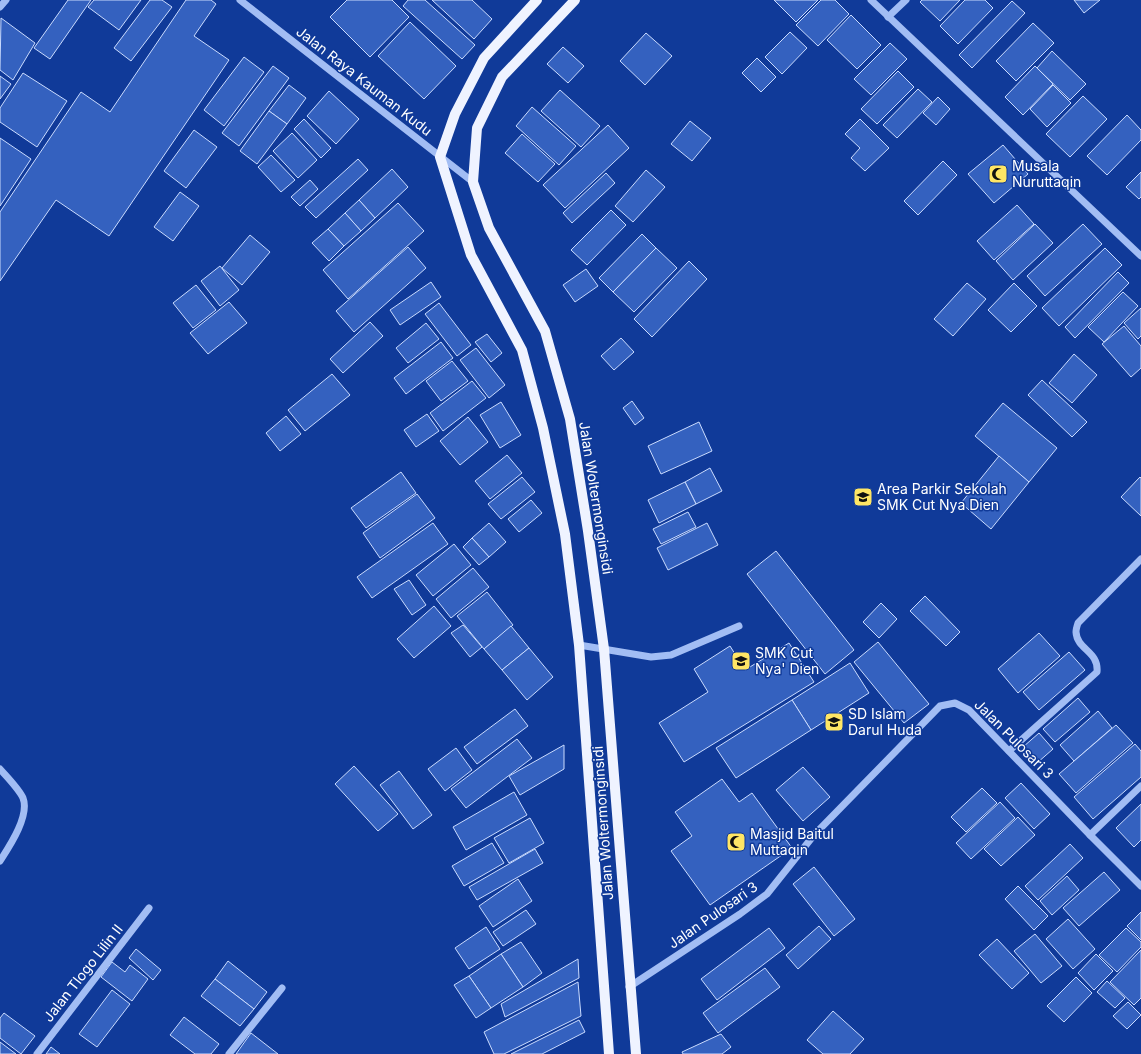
<svg xmlns="http://www.w3.org/2000/svg" width="1141" height="1054" viewBox="0 0 1141 1054" font-family="Inter,sans-serif">
<style>
.building{fill:#3461bf;stroke:#cadbfe}
.lines{fill:none;stroke-linecap:round;stroke-linejoin:round}
.minor{stroke:#a2bdf4;stroke-width:7}
.major{stroke:#eff3ff;stroke-width:10}
.labels{text-anchor:middle;stroke-width:3;stroke-linejoin:round;paint-order:stroke}
.street-label{font-size:14px;fill:#fff;stroke:#103a99}
.poi-label{font-size:14px;fill:#fff;stroke:#103a99;text-anchor:start}
</style>
<rect width="100%" height="100%" fill="#103a99"/>
<g class="building">
<path d="M68,0H91L50,59L34,48Z"/>
<path d="M94,0H141L119,30L88,7Z"/>
<path d="M150,0H162L172,7L131,61L114,48Z"/>
<path d="M186,0H211L216,4L194,36L229,60L109,236L56,200L0,281V212L81,92L110,112Z"/>
<path d="M347,0H392L409,17L370,57L330,17Z"/>
<path d="M408,0H425L475,45L462,59L403,6Z"/>
<path d="M432,0H472L492,19L474,39Z"/>
<path d="M774,0H818L796,22Z"/>
<path d="M821,0H835L849,14L818,46L796,25Z"/>
<path d="M922,0H960L940,21L920,2Z"/>
<path d="M965,0H985L993,8L958,44L940,26Z"/>
<path d="M1074,0H1100L1084,13Z"/>
<path d="M1012,1L1025,13L972,68L959,55Z"/>
<path d="M851,15L881,45L857,69L827,40Z"/>
<path d="M1,18L35,43L13,80L0,70Z"/>
<path d="M410,22L456,66L424,99L378,56Z"/>
<path d="M1033,23L1054,43L1016,81L996,61Z"/>
<path d="M790,32L807,48L782,74L765,57Z"/>
<path d="M646,33L672,56L645,85L620,61Z"/>
<path d="M890,43L907,59L871,95L854,79Z"/>
<path d="M563,47L584,66L568,83L547,64Z"/>
<path d="M1052,51L1086,84L1070,100L1037,68Z"/>
<path d="M244,57L264,72L224,126L204,110Z"/>
<path d="M757,58L776,77L761,92L742,73Z"/>
<path d="M273,66L289,78L239,146L222,133Z"/>
<path d="M1035,66L1053,84L1023,115L1005,97Z"/>
<path d="M898,71L914,87L877,124L861,109Z"/>
<path d="M23,73L67,101L37,147L0,122V108Z"/>
<path d="M0,76L11,84L0,99Z"/>
<path d="M289,85L306,98L287,124L269,111Z"/>
<path d="M1053,85L1071,103L1047,127L1030,109Z"/>
<path d="M918,89L932,102L897,138L883,125Z"/>
<path d="M560,90L600,126L581,147L541,111Z"/>
<path d="M329,91L359,119L336,144L307,116Z"/>
<path d="M1083,96L1107,119L1070,157L1046,134Z"/>
<path d="M938,97L950,109L936,125L923,113Z"/>
<path d="M532,107L576,146L559,165L516,126Z"/>
<path d="M269,111L287,124L257,164L240,151Z"/>
<path d="M1127,115L1141,130V140L1107,175L1087,156Z"/>
<path d="M304,119L331,148L321,158L294,129Z"/>
<path d="M860,119L889,148L865,171L851,158L860,148L845,134Z"/>
<path d="M690,121L711,138L692,161L671,144Z"/>
<path d="M608,125L629,148L565,208L543,185Z"/>
<path d="M194,130L217,147L186,188L164,171Z"/>
<path d="M292,133L317,160L298,178L273,151Z"/>
<path d="M522,134L555,164L538,182L505,153Z"/>
<path d="M0,138L31,159L0,206Z"/>
<path d="M1003,145L1028,174L994,203L968,174Z"/>
<path d="M271,155L295,180L281,192L258,167Z"/>
<path d="M358,159L368,170L316,218L305,207Z"/>
<path d="M943,161L957,175L918,215L904,201Z"/>
<path d="M392,169L408,187L375,218L359,200Z"/>
<path d="M646,170L665,187L633,222L615,206Z"/>
<path d="M1141,172V197L1139,199L1126,187Z"/>
<path d="M606,173L615,183L572,223L563,213Z"/>
<path d="M310,180L318,189L300,206L291,197Z"/>
<path d="M180,192L199,206L173,241L154,227Z"/>
<path d="M359,200L375,218L361,231L345,213Z"/>
<path d="M398,203L424,231L348,299L323,270Z"/>
<path d="M1017,205L1034,224L994,260L977,241Z"/>
<path d="M611,210L626,225L587,265L571,250Z"/>
<path d="M345,213L361,231L344,246L328,229Z"/>
<path d="M1035,224L1053,243L1013,280L996,261Z"/>
<path d="M1083,224L1102,244L1045,296L1027,276Z"/>
<path d="M328,229L344,246L329,261L312,243Z"/>
<path d="M642,234L656,248L613,292L599,278Z"/>
<path d="M250,235L270,252L242,285L222,268Z"/>
<path d="M408,247L426,268L354,332L336,311Z"/>
<path d="M656,248L677,268L634,312L613,292Z"/>
<path d="M1105,248L1122,265L1059,326L1042,308Z"/>
<path d="M689,261L707,279L652,337L634,319Z"/>
<path d="M220,266L239,290L220,306L201,281Z"/>
<path d="M586,269L598,286L575,302L563,285Z"/>
<path d="M1118,272L1129,283L1075,338L1065,327Z"/>
<path d="M431,282L441,297L400,325L390,310Z"/>
<path d="M967,283L986,299L953,336L934,319Z"/>
<path d="M1014,283L1037,306L1011,332L988,310Z"/>
<path d="M196,285L216,310L193,328L173,303Z"/>
<path d="M1123,292L1138,306L1104,342L1088,327Z"/>
<path d="M229,302L247,323L208,354L190,333Z"/>
<path d="M439,303L471,345L457,356L425,314Z"/>
<path d="M1141,308V336L1138,339L1124,323Z"/>
<path d="M370,322L383,336L343,373L330,359Z"/>
<path d="M426,323L439,339L408,363L396,348Z"/>
<path d="M1124,326L1141,346V368L1131,377L1102,344Z"/>
<path d="M487,334L502,353L491,362L475,342Z"/>
<path d="M621,338L634,352L614,370L601,356Z"/>
<path d="M441,342L453,358L406,394L394,378Z"/>
<path d="M476,348L505,385L489,398L460,360Z"/>
<path d="M1074,354L1097,375L1072,403L1049,383Z"/>
<path d="M452,361L468,381L441,401L426,381Z"/>
<path d="M332,374L350,395L305,431L288,410Z"/>
<path d="M1042,380L1087,422L1072,437L1028,395Z"/>
<path d="M472,381L486,398L443,431L430,413Z"/>
<path d="M632,401L644,418L635,425L623,408Z"/>
<path d="M501,402L521,435L500,448L480,415Z"/>
<path d="M1003,403L1057,448L1029,482L975,436Z"/>
<path d="M427,414L439,431L416,447L404,430Z"/>
<path d="M286,416L301,434L280,451L266,433Z"/>
<path d="M468,417L488,442L460,465L440,441Z"/>
<path d="M699,422L712,451L661,474L648,446Z"/>
<path d="M507,455L522,473L490,499L475,481Z"/>
<path d="M999,456L1029,482L991,529L961,503Z"/>
<path d="M710,468L722,491L696,504L685,482Z"/>
<path d="M401,472L416,493L366,528L351,508Z"/>
<path d="M522,477L535,492L501,519L488,504Z"/>
<path d="M1140,477L1141,478V516L1121,497Z"/>
<path d="M685,482L696,504L659,523L648,500Z"/>
<path d="M417,494L435,518L380,558L363,533Z"/>
<path d="M531,500L542,513L519,532L508,519Z"/>
<path d="M688,512L696,527L661,544L653,529Z"/>
<path d="M433,523L448,544L372,598L357,577Z"/>
<path d="M489,523L506,542L489,557L472,538Z"/>
<path d="M707,523L718,545L668,570L657,548Z"/>
<path d="M472,538L489,557L479,565L463,547Z"/>
<path d="M454,544L471,565L433,596L416,575Z"/>
<path d="M776,551L854,650L825,674L747,574Z"/>
<path d="M473,568L489,587L451,618L436,599Z"/>
<path d="M409,580L426,605L412,615L394,589Z"/>
<path d="M487,592L513,625L484,649L457,616Z"/>
<path d="M925,596L960,632L946,646L910,611Z"/>
<path d="M881,603L897,619L879,638L863,622Z"/>
<path d="M434,606L451,626L414,658L397,639Z"/>
<path d="M463,625L482,647L470,657L451,633Z"/>
<path d="M511,626L529,648L502,670L484,649Z"/>
<path d="M1039,633L1060,656L1018,693L998,669Z"/>
<path d="M878,642L929,704L904,723L854,662Z"/>
<path d="M789,643L814,682L684,762L659,723L708,692L694,669L730,646L745,670Z"/>
<path d="M529,648L553,677L527,700L502,670Z"/>
<path d="M1069,652L1085,670L1039,710L1023,692Z"/>
<path d="M850,663L869,693L811,730L792,700Z"/>
<path d="M1078,698L1090,712L1055,742L1043,729Z"/>
<path d="M792,700L811,730L736,778L716,748Z"/>
<path d="M515,709L528,726L477,764L464,747Z"/>
<path d="M1098,711L1112,728L1074,761L1060,745Z"/>
<path d="M1116,725L1133,743L1076,793L1059,774Z"/>
<path d="M1039,733L1053,749L1037,763L1023,747Z"/>
<path d="M517,739L532,758L466,808L451,789Z"/>
<path d="M1135,744L1141,751V777L1093,819L1074,797Z"/>
<path d="M564,745V769L520,795L509,776Z"/>
<path d="M456,748L472,770L445,791L428,769Z"/>
<path d="M354,766L398,814L378,831L335,784Z"/>
<path d="M803,767L830,797L803,821L776,790Z"/>
<path d="M399,771L432,815L413,829L380,785Z"/>
<path d="M722,779L739,802L752,793L792,848L710,905L671,851L692,836L675,812Z"/>
<path d="M1021,783L1050,814L1034,829L1005,798Z"/>
<path d="M982,788L997,803L966,832L951,817Z"/>
<path d="M514,792L527,815L466,850L453,827Z"/>
<path d="M1000,802L1015,818L971,859L956,843Z"/>
<path d="M1141,804V840L1134,847L1116,828Z"/>
<path d="M1018,817L1035,835L1001,866L984,849Z"/>
<path d="M530,818L544,843L509,863L494,838Z"/>
<path d="M492,843L504,863L464,886L452,866Z"/>
<path d="M1070,844L1083,858L1038,900L1025,886Z"/>
<path d="M535,849L543,863L477,900L469,887Z"/>
<path d="M814,867L855,919L834,936L793,884Z"/>
<path d="M1104,872L1120,890L1079,926L1063,908Z"/>
<path d="M1067,876L1079,890L1052,915L1040,901Z"/>
<path d="M518,879L532,901L493,927L479,906Z"/>
<path d="M1018,886L1048,916L1034,930L1005,899Z"/>
<path d="M526,910L536,924L503,946L493,932Z"/>
<path d="M1141,912V940L1127,926Z"/>
<path d="M1068,919L1095,949L1073,969L1046,939Z"/>
<path d="M819,926L831,939L798,969L786,955Z"/>
<path d="M486,927L500,949L469,969L455,948Z"/>
<path d="M769,928L785,948L717,1000L701,979Z"/>
<path d="M1126,928L1141,942V947L1117,972L1099,955Z"/>
<path d="M1035,934L1062,966L1041,983L1014,951Z"/>
<path d="M997,939L1029,973L1012,989L979,955Z"/>
<path d="M521,942L542,973L523,987L501,954Z"/>
<path d="M136,949L161,970L153,980L129,958Z"/>
<path d="M1141,950V998L1134,1005L1110,982Z"/>
<path d="M501,954L523,987L491,1008L469,976Z"/>
<path d="M1096,954L1113,971L1094,990L1078,973Z"/>
<path d="M578,959L579,978L505,1017L501,1004Z"/>
<path d="M228,961L267,992L254,1009L215,979Z"/>
<path d="M112,962L125,972L130,965L148,979L132,1001L101,977Z"/>
<path d="M765,968L780,987L718,1033L703,1013Z"/>
<path d="M469,976L491,1008L476,1018L454,985Z"/>
<path d="M1076,977L1092,993L1064,1022L1047,1006Z"/>
<path d="M215,979L254,1009L240,1026L201,996Z"/>
<path d="M1107,981L1125,998L1115,1008L1097,992Z"/>
<path d="M578,982L581,1016L504,1054H494L484,1032Z"/>
<path d="M112,990L130,1004L97,1047L79,1034Z"/>
<path d="M1128,1002L1141,1015L1127,1029L1113,1016Z"/>
<path d="M833,1011L864,1039L850,1054H823L807,1040Z"/>
<path d="M4,1013L35,1036L21,1054L0,1038V1018Z"/>
<path d="M184,1017L219,1044L211,1054H195L170,1035Z"/>
<path d="M579,1020L585,1032L542,1054H511Z"/>
<path d="M251,1033L278,1054H236Z"/>
<path d="M721,1034L731,1047L722,1054H683L682,1052Z"/>
<path d="M0,1042L16,1054H0Z"/>
<path d="M51,1047L60,1054H46Z"/>
</g>
<g class="lines">
<g class="minor">
<path d="M240,0L473,182"/>
<path d="M871,0L1141,256"/>
<path d="M0,7L6,0"/>
<path d="M888,17L906,0"/>
<path d="M579,645L651,657L671,655L739,626"/>
<path d="M1009,751L1097,672C1099,651 1077,650 1076,632C1076,629 1077,626 1078,623L1141,559"/>
<path d="M0,769C7,777 19,789 23,798C30,816 9,847 0,861"/>
<path d="M1090,835L1141,786"/>
<path d="M629,987L740,914L767,894L814,835L940,706L955,703L969,710L1090,835L1141,886"/>
<path d="M37,1054L149,908"/>
<path d="M229,1054L282,988"/>
</g>
<g class="major">
<path d="M537,0L484,58L455,114L440,157L471,255L522,350L543,428L565,534L579,645L609,1054"/>
<path d="M575,0L502,77L477,128L473,182L489,228L545,331L570,419L588,531L604,649L636,1054"/>
</g>
</g>
<defs>
<symbol id="mosque-square" viewBox="-11 -11 22 22"><rect x="-9" y="-9" width="18" height="18" rx="4" fill="#ffe665" stroke="#103a99"/><path d="M3.5-4.9A6 6 0 1 0 3.5 4.9A5 5 0 1 1 3.5-4.9Z" fill="#111"/></symbol>
<symbol id="school-square" viewBox="-11 -11 22 22"><rect x="-9" y="-9" width="18" height="18" rx="4" fill="#ffe665" stroke="#103a99"/><path d="M0-5L7-2L0 1L-7-2ZM-4 1L0 2.5L4 1V4Q0 6-4 4Z" fill="#111"/></symbol>
</defs>
<g fill-rule="evenodd">
<use href="#mosque-square" x="987" y="163" width="22" height="22"/>
<use href="#school-square" x="852" y="486" width="22" height="22"/>
<use href="#school-square" x="730" y="650" width="22" height="22"/>
<use href="#school-square" x="823" y="711" width="22" height="22"/>
<use href="#mosque-square" x="725" y="831" width="22" height="22"/>
</g>
<g class="labels">
<g class="street-label">
<text transform="translate(364 81) rotate(38)" y="5">Jalan Raya Kauman Kudu</text>
<text transform="translate(596 498) rotate(81)" y="5">Jalan Woltermonginsidi</text>
<text transform="translate(1014 739) rotate(45)" y="5">Jalan Pulosari 3</text>
<text transform="translate(603 823) rotate(-94)" y="5">Jalan Woltermonginsidi</text>
<text transform="translate(713 915) rotate(-35)" y="5">Jalan Pulosari 3</text>
<text transform="translate(83 973) rotate(-52)" y="5">Jalan Tlogo Lilin II</text>
</g>
<g class="poi-label">
<text x="1012" y="171">Musala<tspan x="1012" dy="16">Nuruttaqin</tspan></text>
<text x="877" y="494">Area Parkir Sekolah<tspan x="877" dy="16">SMK Cut Nya Dien</tspan></text>
<text x="755" y="658">SMK Cut<tspan x="755" dy="16">Nya' Dien</tspan></text>
<text x="848" y="719">SD Islam<tspan x="848" dy="16">Darul Huda</tspan></text>
<text x="750" y="839">Masjid Baitul<tspan x="750" dy="16">Muttaqin</tspan></text>
</g>
</g>
</svg>
